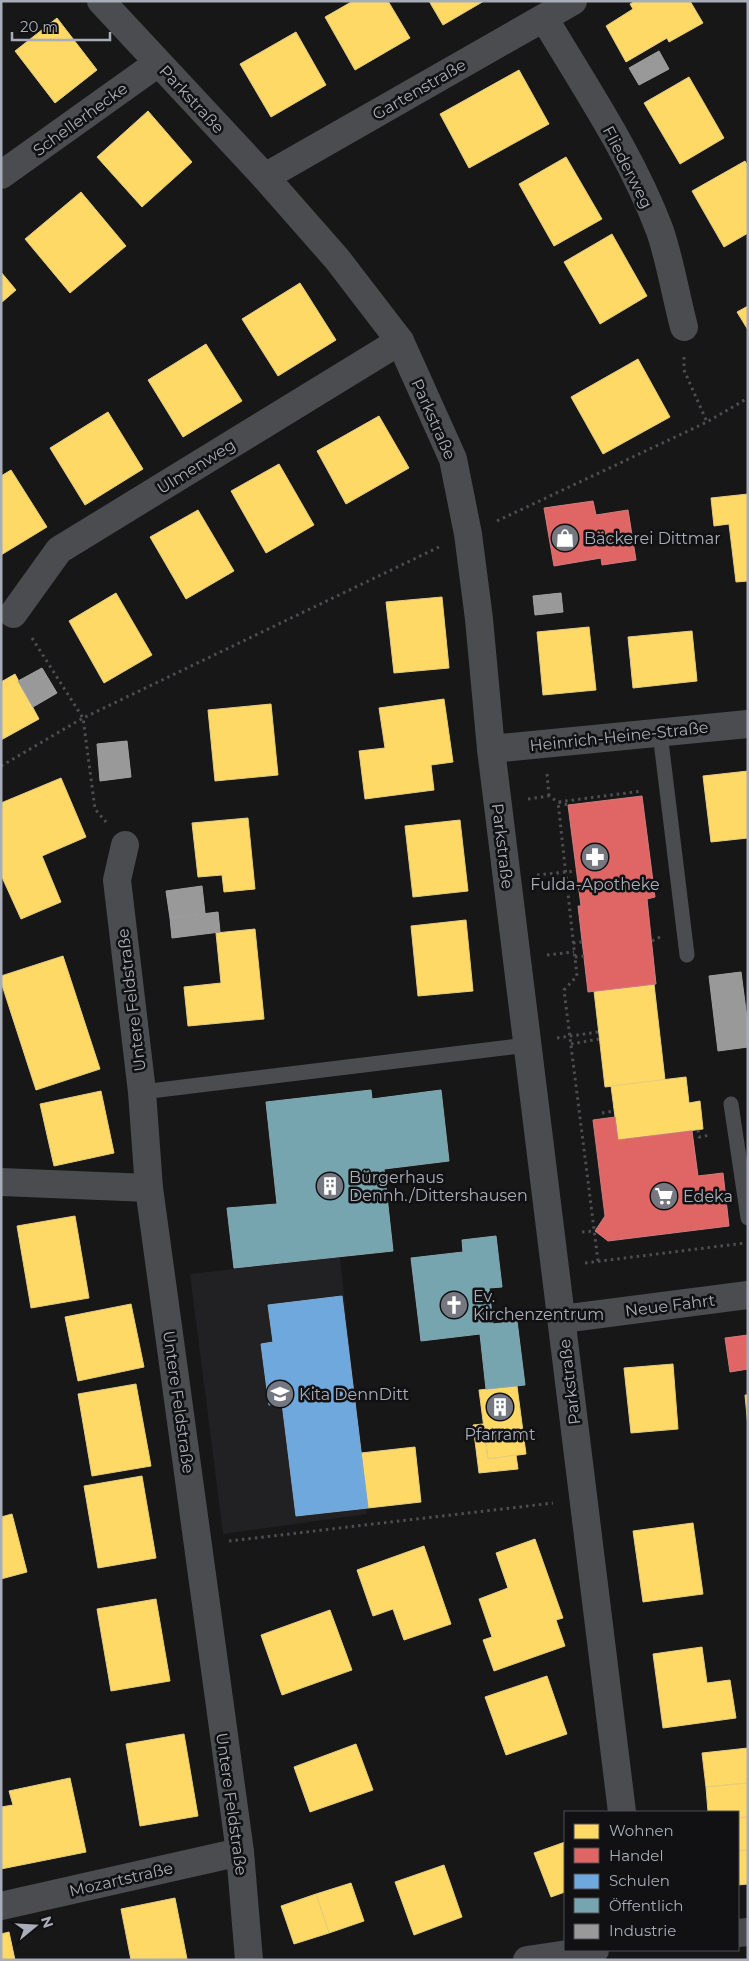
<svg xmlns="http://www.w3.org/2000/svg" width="749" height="1961" viewBox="0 0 749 1961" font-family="Montserrat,sans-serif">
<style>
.built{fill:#212123}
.homes{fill:#ffd966;stroke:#e5cc7f}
.shops{fill:#e06666;stroke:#cf7b7f}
.schools{fill:#6fa8dc;stroke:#80aad1}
.public{fill:#76a5af;stroke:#85a7b2}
.industry{fill:#999;stroke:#9e9fa2}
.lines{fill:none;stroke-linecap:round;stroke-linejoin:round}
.path{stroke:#4d4e52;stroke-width:3;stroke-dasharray:2.5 4;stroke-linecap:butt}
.service{stroke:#4b4c50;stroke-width:15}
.minor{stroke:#4b4c50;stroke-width:28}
.labels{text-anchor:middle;stroke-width:5;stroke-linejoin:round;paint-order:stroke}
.street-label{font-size:16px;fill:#a8adb8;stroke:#111113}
.poi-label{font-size:16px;fill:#a8adb8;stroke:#111113;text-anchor:start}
</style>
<rect width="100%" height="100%" fill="#171717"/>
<path class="built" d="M340,1257L367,1514L223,1534L190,1274Z"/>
<g class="homes">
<path d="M353,1H388L410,38L355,70L325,17Z"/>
<path d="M429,1H484L443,25Z"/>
<path d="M635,1H690L703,23L669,42L667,38L626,62L606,26L633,9L630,4Z"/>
<path d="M57,18L97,70L55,103L15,51Z"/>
<path d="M296,32L326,85L271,117L240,64Z"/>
<path d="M519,70L549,124L469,168L440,114Z"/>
<path d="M689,77L724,138L680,164L644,103Z"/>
<path d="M148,111L192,162L142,207L97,157Z"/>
<path d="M566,157L602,219L554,246L519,184Z"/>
<path d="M745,161L748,166V233L724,247L692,191Z"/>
<path d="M81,192L126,246L70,293L25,239Z"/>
<path d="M612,234L647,296L600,324L564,262Z"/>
<path d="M1,272L16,290L1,303Z"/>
<path d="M300,283L336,340L278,376L242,319Z"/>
<path d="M748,306V330L737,312Z"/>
<path d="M206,344L242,401L183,437L148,380Z"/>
<path d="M638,359L670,417L603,454L571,397Z"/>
<path d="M108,412L143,469L85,505L50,448Z"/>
<path d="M379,416L409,468L346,504L317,451Z"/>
<path d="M279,464L314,525L266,553L231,491Z"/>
<path d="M11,470L47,527L1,555V476Z"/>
<path d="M748,494V581L736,582L729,524L714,526L711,498Z"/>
<path d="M198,510L234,571L186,599L150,537Z"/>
<path d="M116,593L152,655L104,683L69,621Z"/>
<path d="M442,597L449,668L394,673L386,602Z"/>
<path d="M589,627L596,690L543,695L537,632Z"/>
<path d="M692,631L697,681L633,688L628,637Z"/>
<path d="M15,674L39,719L1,740V682Z"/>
<path d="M444,699L453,762L431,765L434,790L365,799L359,751L385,748L379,708Z"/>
<path d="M271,704L278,775L215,781L208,710Z"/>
<path d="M748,771V838L711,842L703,776Z"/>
<path d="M61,778L86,837L42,856L61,902L21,919L1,875V803Z"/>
<path d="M248,818L255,889L224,892L222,875L198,877L192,823Z"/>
<path d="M460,820L468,891L413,897L405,826Z"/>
<path d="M466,920L473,991L418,996L411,926Z"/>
<path d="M255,929L264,1019L188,1026L184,987L221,983L216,933Z"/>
<path d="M63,956L100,1069L36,1090L1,982V976Z"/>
<path d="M654,984L665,1080L605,1087L594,991Z"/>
<path d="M686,1077L689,1103L700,1101L703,1129L618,1140L611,1086Z"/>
<path d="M101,1091L114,1153L54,1166L40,1104Z"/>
<path d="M75,1216L89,1298L31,1308L17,1226Z"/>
<path d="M131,1304L144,1367L78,1381L65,1317Z"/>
<path d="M673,1364L678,1429L631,1433L624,1368Z"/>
<path d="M136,1384L151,1466L92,1476L78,1394Z"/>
<path d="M517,1386L526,1454L488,1459L479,1390Z"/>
<path d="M745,1395H748V1427Z"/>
<path d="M483,1424L488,1459L516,1455L518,1469L479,1473L473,1425Z"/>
<path d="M415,1447L421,1502L368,1508L361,1453Z"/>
<path d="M142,1476L156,1558L98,1568L84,1486Z"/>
<path d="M12,1514L27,1572L1,1579V1517Z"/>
<path d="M693,1523L703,1594L643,1602L633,1531Z"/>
<path d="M535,1539L563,1618L556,1620L565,1646L494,1671L483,1640L492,1637L479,1599L508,1588L496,1553Z"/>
<path d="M424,1546L451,1624L404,1640L393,1609L373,1616L357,1570Z"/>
<path d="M156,1599L170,1681L111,1691L97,1609Z"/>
<path d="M330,1610L352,1670L282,1695L261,1635Z"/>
<path d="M702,1647L707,1683L730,1680L736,1718L663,1728L653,1654Z"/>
<path d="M547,1676L567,1734L506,1755L485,1697Z"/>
<path d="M184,1734L198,1816L140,1826L126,1744Z"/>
<path d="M356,1744L373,1790L310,1812L294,1767Z"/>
<path d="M748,1748V1783L706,1787L702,1753Z"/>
<path d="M70,1778L86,1852L1,1869V1807L13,1805L9,1791Z"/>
<path d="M748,1783V1817L738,1818V1812H708L706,1787Z"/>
<path d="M748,1817V1850L738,1851V1818Z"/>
<path d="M565,1842V1892L551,1897L534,1853Z"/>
<path d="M748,1850V1884L738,1885V1851Z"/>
<path d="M444,1865L462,1917L414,1935L395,1882Z"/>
<path d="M351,1883L364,1921L329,1933L316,1894Z"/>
<path d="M316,1894L329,1933L294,1944L281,1906Z"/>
<path d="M175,1898L187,1959L131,1960L121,1909Z"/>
<path d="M9,1932L15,1960H1V1934Z"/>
</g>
<g class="shops">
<path d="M593,501L596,515L628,510L636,560L602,565L601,558L554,566L544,508Z"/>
<path d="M642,796L655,897L647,899L656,984L588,992L578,906H581L568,805Z"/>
<path d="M615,1117L618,1140L692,1131L698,1176L723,1173L729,1226L608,1241L595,1231L605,1216L593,1120Z"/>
<path d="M748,1335V1369L730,1372L725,1338Z"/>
</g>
<path class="schools" d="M342,1296L368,1508L296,1516L282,1403L269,1405L261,1344L273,1342L268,1305Z"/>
<g class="public">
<path d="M371,1090L372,1099L441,1090L449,1161L384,1169L393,1251L234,1268L227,1208L277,1204L266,1102Z"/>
<path d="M496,1236L502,1287L489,1288L493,1324L517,1321L525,1385L486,1389L480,1334L421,1341L411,1258L463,1252L462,1240Z"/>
</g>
<g class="industry">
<path d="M659,51L669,69L639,85L629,68Z"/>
<path d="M561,593L563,612L535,615L533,596Z"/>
<path d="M42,668L57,693L33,707L18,681Z"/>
<path d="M127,741L131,777L100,781L97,744Z"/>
<path d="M202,886L205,913L170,918L166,891Z"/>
<path d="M218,912L220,932L172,938L170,918Z"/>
<path d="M741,972L748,1026V1047L718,1051L709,976Z"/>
</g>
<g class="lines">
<g class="path">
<path d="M684,357V370L707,422"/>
<path d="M497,521L707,422L748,398"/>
<path d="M32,638L83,718L95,809L106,822"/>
<path d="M1,766L83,718L439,547"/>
<path d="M547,774L549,796"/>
<path d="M528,799L549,796L558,802L568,805"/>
<path d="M537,875L576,871"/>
<path d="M652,941L660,937"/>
<path d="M573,943L582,942"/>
<path d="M547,955L574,952"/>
<path d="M575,957L584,956"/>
<path d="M557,1038L598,1032"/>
<path d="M571,1044L599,1039"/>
<path d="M602,1113L614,1111"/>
<path d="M698,1130L699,1137L711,1135"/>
<path d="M582,1232L595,1231"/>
<path d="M598,1261L564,990L577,976L558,802L642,791"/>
<path d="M585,1263L745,1243"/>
<path d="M229,1541L553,1503"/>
</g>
<g class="service">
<path d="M660,733L687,955"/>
<path d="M142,1092L527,1045"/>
<path d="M731,1104L748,1218"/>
</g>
<g class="minor">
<path d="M101,1L265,177L337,259L400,341L453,459L468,534L479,619L491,749L622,1812"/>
<path d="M544,18C585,87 632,156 660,231C670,260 676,297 684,327"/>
<path d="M1,175L158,63"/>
<path d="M265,177L573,1"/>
<path d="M13,614L59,550L400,341"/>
<path d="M491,749L748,724"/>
<path d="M125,845L117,880L142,1092L149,1188L240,1852L249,1960"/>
<path d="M1,1182L149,1188"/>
<path d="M562,1319L748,1295"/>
<path d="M1,1906L240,1852"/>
<path d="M738,1933L748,1932"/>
<path d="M527,1960L595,1950"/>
</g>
</g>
<defs>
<symbol id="shop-disc" viewBox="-11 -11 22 22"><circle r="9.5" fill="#757880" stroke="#111113"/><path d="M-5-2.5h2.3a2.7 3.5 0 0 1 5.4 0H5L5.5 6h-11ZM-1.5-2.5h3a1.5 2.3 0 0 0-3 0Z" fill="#fff"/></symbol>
<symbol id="pharmacy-disc" viewBox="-11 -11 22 22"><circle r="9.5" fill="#757880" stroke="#111113"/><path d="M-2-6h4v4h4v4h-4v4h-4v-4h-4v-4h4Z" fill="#fff"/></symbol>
<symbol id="building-disc" viewBox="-11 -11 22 22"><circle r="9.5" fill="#757880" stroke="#111113"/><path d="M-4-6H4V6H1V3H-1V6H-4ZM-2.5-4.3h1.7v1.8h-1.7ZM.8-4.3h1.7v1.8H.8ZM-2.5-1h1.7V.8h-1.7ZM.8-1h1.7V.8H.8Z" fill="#fff"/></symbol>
<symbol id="supermarket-disc" viewBox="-11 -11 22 22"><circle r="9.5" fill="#757880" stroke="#111113"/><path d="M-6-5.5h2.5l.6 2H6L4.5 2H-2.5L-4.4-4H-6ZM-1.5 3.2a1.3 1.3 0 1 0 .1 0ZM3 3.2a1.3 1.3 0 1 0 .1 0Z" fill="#fff"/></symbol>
<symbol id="church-disc" viewBox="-11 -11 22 22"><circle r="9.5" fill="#757880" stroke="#111113"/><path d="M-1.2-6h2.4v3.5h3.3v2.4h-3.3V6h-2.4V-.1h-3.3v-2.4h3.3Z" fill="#fff"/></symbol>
<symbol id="school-disc" viewBox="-11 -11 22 22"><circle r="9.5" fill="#757880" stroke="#111113"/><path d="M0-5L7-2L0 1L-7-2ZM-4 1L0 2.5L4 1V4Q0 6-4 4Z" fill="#fff"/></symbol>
</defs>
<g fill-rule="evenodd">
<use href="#shop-disc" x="549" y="522" width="32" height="32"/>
<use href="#pharmacy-disc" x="579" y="841" width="32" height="32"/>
<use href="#building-disc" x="314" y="1170" width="32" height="32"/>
<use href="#supermarket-disc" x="648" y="1180" width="32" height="32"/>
<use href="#church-disc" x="438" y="1289" width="32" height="32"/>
<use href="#school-disc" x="264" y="1378" width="32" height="32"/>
<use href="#building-disc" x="484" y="1391" width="32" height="32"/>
</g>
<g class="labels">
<g class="street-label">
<text transform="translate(419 89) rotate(-30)" y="6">Gartenstraße</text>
<text transform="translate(192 99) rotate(47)" y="6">Parkstraße</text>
<text transform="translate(80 119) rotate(-36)" y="6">Schellerhecke</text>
<text transform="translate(628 167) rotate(63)" y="6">Fliederweg</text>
<text transform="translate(434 419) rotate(66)" y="6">Parkstraße</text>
<text transform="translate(196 466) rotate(-32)" y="6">Ulmenweg</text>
<text transform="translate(619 736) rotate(-6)" y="6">Heinrich-Heine-Straße</text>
<text transform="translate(503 846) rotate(83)" y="6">Parkstraße</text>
<text transform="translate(131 1000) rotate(-97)" y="6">Untere Feldstraße</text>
<text transform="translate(670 1305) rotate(-7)" y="6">Neue Fahrt</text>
<text transform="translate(569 1382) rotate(-97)" y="6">Parkstraße</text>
<text transform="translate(179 1402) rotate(82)" y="6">Untere Feldstraße</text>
<text transform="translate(232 1804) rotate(82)" y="6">Untere Feldstraße</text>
<text transform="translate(121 1879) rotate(-13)" y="6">Mozartstraße</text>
</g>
<g class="poi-label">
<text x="584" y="544">Bäckerei Dittmar</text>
<text x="595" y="890" text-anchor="middle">Fulda-Apotheke</text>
<text x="349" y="1183">Bürgerhaus<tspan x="349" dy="18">Dennh./Dittershausen</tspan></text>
<text x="683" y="1202">Edeka</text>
<text x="473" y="1302">Ev.<tspan x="473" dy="18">Kirchenzentrum</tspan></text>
<text x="299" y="1400">Kita DennDitt</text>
<text x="500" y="1440" text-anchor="middle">Pfarramt</text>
</g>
</g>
<rect width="749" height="1961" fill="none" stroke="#a8adb8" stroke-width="5"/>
<rect x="564" y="1811" width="175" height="140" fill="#111113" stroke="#4d4f55"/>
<rect x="574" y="1824" width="25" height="15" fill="#ffd966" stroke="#4d4f55"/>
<text x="609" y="1836" font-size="15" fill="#a8adb8">Wohnen</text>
<rect x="574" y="1848" width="25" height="15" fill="#e06666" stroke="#4d4f55"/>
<text x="609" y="1861" font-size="15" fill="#a8adb8">Handel</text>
<rect x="574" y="1874" width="25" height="15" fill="#6fa8dc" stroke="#4d4f55"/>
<text x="609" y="1886" font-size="15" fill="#a8adb8">Schulen</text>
<rect x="574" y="1898" width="25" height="15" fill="#76a5af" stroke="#4d4f55"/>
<text x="609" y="1911" font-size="15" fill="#a8adb8">Öffentlich</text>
<rect x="574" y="1924" width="25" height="15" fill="#999999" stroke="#4d4f55"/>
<text x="609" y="1936" font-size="15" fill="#a8adb8">Industrie</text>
<g transform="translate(35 1926) rotate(72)" stroke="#111113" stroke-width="4" paint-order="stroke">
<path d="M0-4L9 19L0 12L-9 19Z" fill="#a8adb8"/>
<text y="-8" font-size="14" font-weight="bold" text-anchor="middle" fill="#a8adb8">N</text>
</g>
<path d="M12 32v8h98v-8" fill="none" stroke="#a8adb8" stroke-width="2.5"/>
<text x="20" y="32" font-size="15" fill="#a8adb8" stroke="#111113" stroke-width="4" paint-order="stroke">20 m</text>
</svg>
